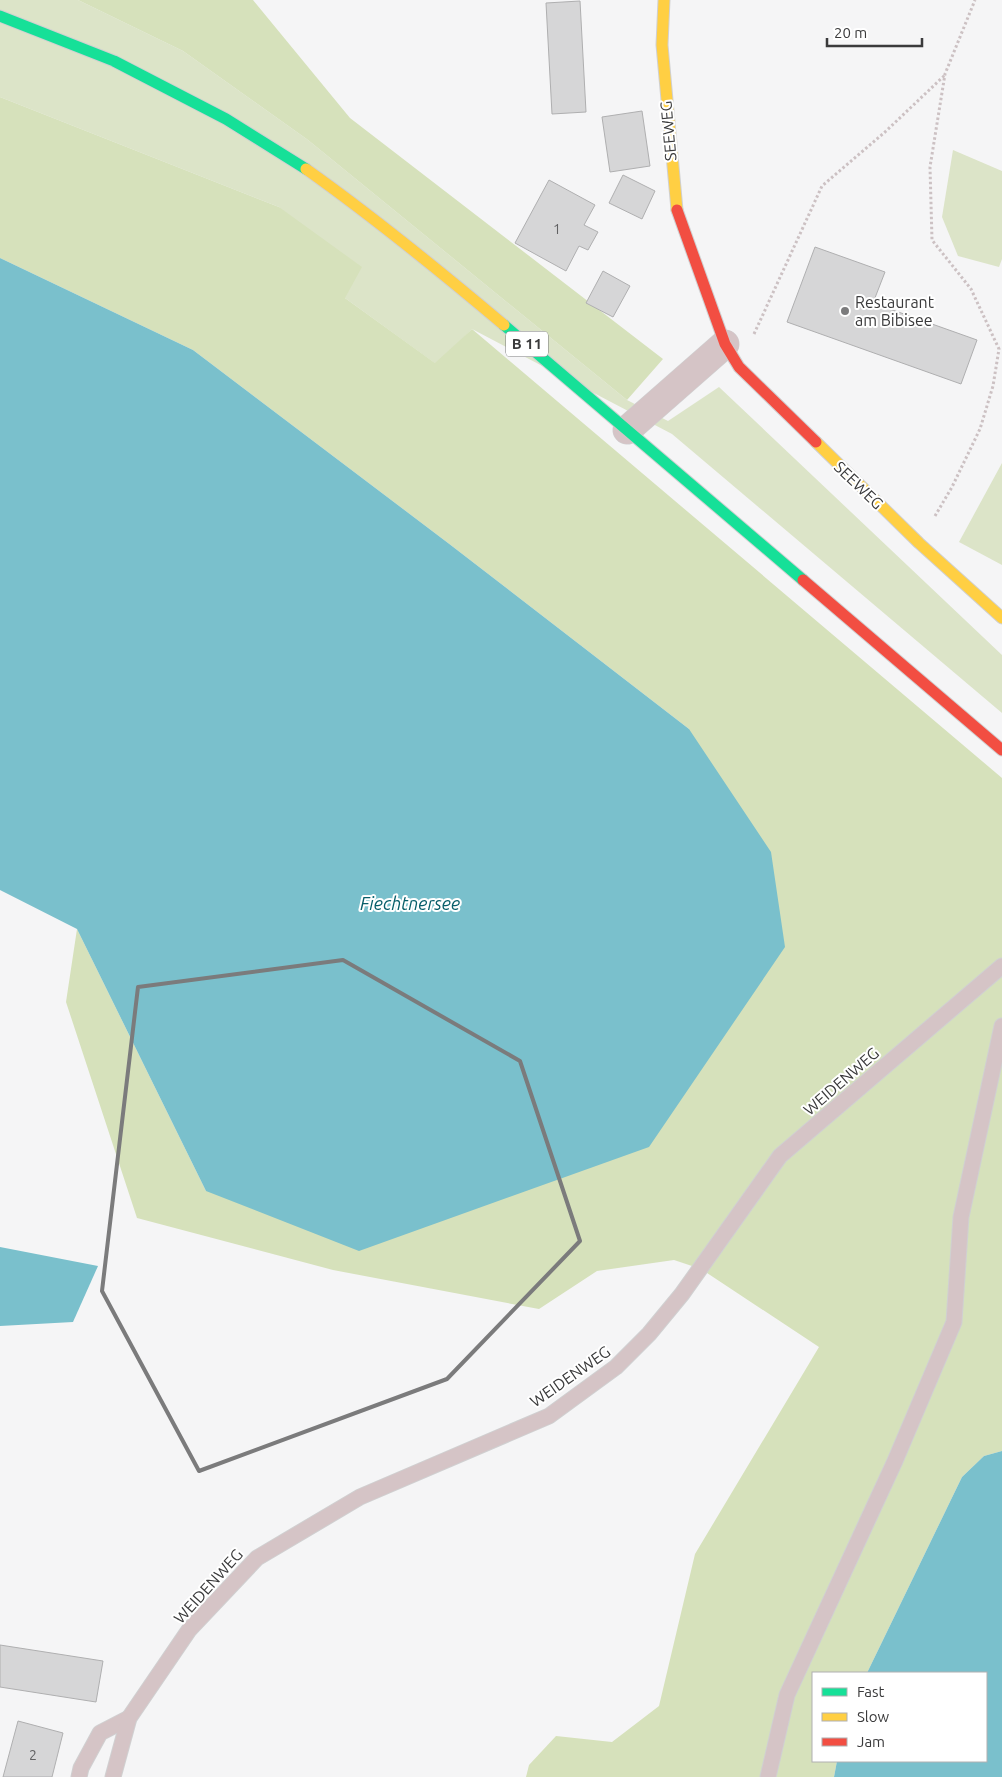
<svg xmlns="http://www.w3.org/2000/svg" width="1002" height="1777" viewBox="0 0 1002 1777" font-family="Ubuntu,sans-serif">
<style>
.green{fill:#dce4c8}
.forest{fill:#d6e1bb}
.water{fill:#7ac0cc}
.building{fill:#d6d6d7;stroke:#afafb0}
.lines{fill:none;stroke-linecap:round;stroke-linejoin:round}
.lane-casing{stroke:#d0d0d1;stroke-width:17}
.street-casing{stroke:#d0d0d1;stroke-width:29}
.fast-casing{stroke:#d0d0d1;stroke-width:13}
.slow-casing{stroke:#d0d0d1;stroke-width:13}
.jam-casing{stroke:#d0d0d1;stroke-width:13}
.path{stroke:#ccc1c3;stroke-width:3;stroke-dasharray:2.5 2.5;stroke-linecap:butt}
.lane{stroke:#d5c4c6;stroke-width:15}
.street{stroke:#d5c4c6;stroke-width:28}
.fast{stroke:#16e098;stroke-width:11}
.slow{stroke:#ffcf43;stroke-width:11}
.jam{stroke:#f24e42;stroke-width:11}
.marked{fill:none;stroke:#7b7b7c;stroke-width:4;stroke-linejoin:round}
.poi-dot{fill:#7b7b7c;stroke:#fff;stroke-width:2}
.labels{text-anchor:middle;stroke-width:4;stroke-linejoin:round;paint-order:stroke}
.number-label{font-size:14px;fill:#616162}
.shield{fill:#fff;stroke:#757576;stroke-width:1}
.shield-label{font-size:15px;font-weight:bold;fill:#3a3a3b}
.street-label{font-size:16px;fill:#3a3a3b;stroke:#fff}
.poi-label{font-size:16px;fill:#3a3a3b;stroke:#fff;text-anchor:start}
.water-label{font-size:18px;font-style:italic;fill:#075e6a;stroke:#fff}
</style>
<rect width="100%" height="100%" fill="#f5f5f6"/>
<g class="green">
<path d="M0,0H78L183,51L308,140L627,400L668,421L719,387L1002,655V713L672,434L472,329L436,364L345,298L279,207L0,97Z"/>
<path d="M953,150L1002,171V259L999,267L958,256L942,217Z"/>
<path d="M1002,463V565L959,542Z"/>
</g>
<g class="forest">
<path d="M78,0H253L350,118L663,359L627,400L308,140L183,51Z"/>
<path d="M0,97L279,207L362,267L345,298L435,363L472,329L1002,778V1451L984,1456L962,1477L867,1673H813V1761H837L834,1777H526L529,1765L556,1736L612,1742L659,1706L695,1554L819,1347L701,1269L674,1260L597,1271L539,1309L333,1270L137,1218L66,1002L77,929L206,1191L689,729L448,543L193,350L0,258Z"/>
</g>
<g class="water">
<path d="M0,258L193,350L448,543L689,729L771,852L785,947L649,1147L359,1251L206,1191L77,929L0,890Z"/>
<path d="M0,1247L98,1266L73,1322L0,1326Z"/>
<path d="M1002,1451V1777H834L837,1761H986V1673H867L962,1477L984,1456Z"/>
</g>
<g class="building">
<path d="M580,1L586,112L552,114L546,3Z"/>
<path d="M642,111L650,166L610,172L602,117Z"/>
<path d="M623,175L655,191L642,219L609,203Z"/>
<path d="M549,180L595,205L584,225L598,232L588,250L579,246L566,271L515,243Z"/>
<path d="M815,247L885,272L873,303L977,340L961,384L787,322Z"/>
<path d="M603,271L630,286L613,317L586,303Z"/>
<path d="M0,1645L103,1661L96,1702L0,1687Z"/>
<path d="M18,1721L63,1733L52,1777H3Z"/>
</g>
<g class="lines">
<defs>
<g id="lane">
<path d="M79,1777L81,1768L100,1733L129,1718"/>
<path d="M113,1777L129,1718L189,1630L257,1558L360,1497L549,1416L616,1367L649,1334L682,1294L780,1156L1002,966"/>
<path d="M768,1777L787,1695L895,1461L954,1322L961,1217L1002,1026"/>
</g>
<path id="street" d="M627,430L725,344"/>
<g id="fast">
<path d="M0,16L114,61L226,119L306,169"/>
<path d="M504,325L803,580"/>
</g>
<g id="slow">
<path d="M664,0L662,45L677,210"/>
<path d="M306,169C375,218 440,271 504,325"/>
<path d="M816,442L919,543L1002,618"/>
</g>
<g id="jam">
<path d="M677,210L725,344L739,367L816,442"/>
<path d="M803,580L1002,750"/>
</g>
</defs>
<use href="#lane" class="lane-casing"/>
<use href="#street" class="street-casing"/>
<use href="#fast" class="fast-casing"/>
<use href="#slow" class="slow-casing"/>
<use href="#jam" class="jam-casing"/>
<g class="path">
<path d="M754,334L822,186L885,132L945,75"/>
<path d="M935,516L952,487L980,429L993,386L999,349L971,289L932,240L930,167L945,74L975,0"/>
</g>
<use href="#lane" class="lane"/>
<use href="#street" class="street"/>
<use href="#fast" class="fast"/>
<use href="#slow" class="slow"/>
<use href="#jam" class="jam"/>
</g>
<path class="marked" d="M343,960L520,1061L580,1241L447,1379L199,1471L102,1291L138,987Z"/>
<circle class="poi-dot" cx="845" cy="311" r="5"/>
<g class="labels">
<g class="number-label">
<text x="557" y="234">1</text>
<text x="33" y="1760">2</text>
</g>
<rect class="shield" x="506" y="331.5" width="42" height="25" rx="4"/>
<g class="shield-label">
<text x="527" y="349">B 11</text>
</g>
<g class="street-label">
<text transform="translate(668 131) rotate(-95)" y="6">SEEWEG</text>
<text transform="translate(859 485) rotate(44)" y="6">SEEWEG</text>
<text transform="translate(841 1081) rotate(-41)" y="6">WEIDENWEG</text>
<text transform="translate(570 1376) rotate(-35)" y="6">WEIDENWEG</text>
<text transform="translate(208 1586) rotate(-48)" y="6">WEIDENWEG</text>
</g>
<g class="poi-label">
<text x="855" y="308">Restaurant<tspan x="855" dy="18">am Bibisee</tspan></text>
</g>
<g class="water-label">
<text x="410" y="910">Fiechtnersee</text>
</g>
</g>
<rect x="812" y="1672" width="175" height="90" fill="#ffffff" stroke="#b0b0b1"/>
<rect x="822" y="1688" width="25" height="8" fill="#16e098" stroke="#b0b0b1"/>
<text x="857" y="1697" font-size="15" fill="#3a3a3b">Fast</text>
<rect x="822" y="1713" width="25" height="8" fill="#ffcf43" stroke="#b0b0b1"/>
<text x="857" y="1722" font-size="15" fill="#3a3a3b">Slow</text>
<rect x="822" y="1738" width="25" height="8" fill="#f24e42" stroke="#b0b0b1"/>
<text x="857" y="1747" font-size="15" fill="#3a3a3b">Jam</text>
<path d="M827 38v8h95v-8" fill="none" stroke="#3a3a3b" stroke-width="2.5"/>
<text x="834" y="38" font-size="15" fill="#3a3a3b" stroke="#ffffff" stroke-width="4" paint-order="stroke">20 m</text>
</svg>
